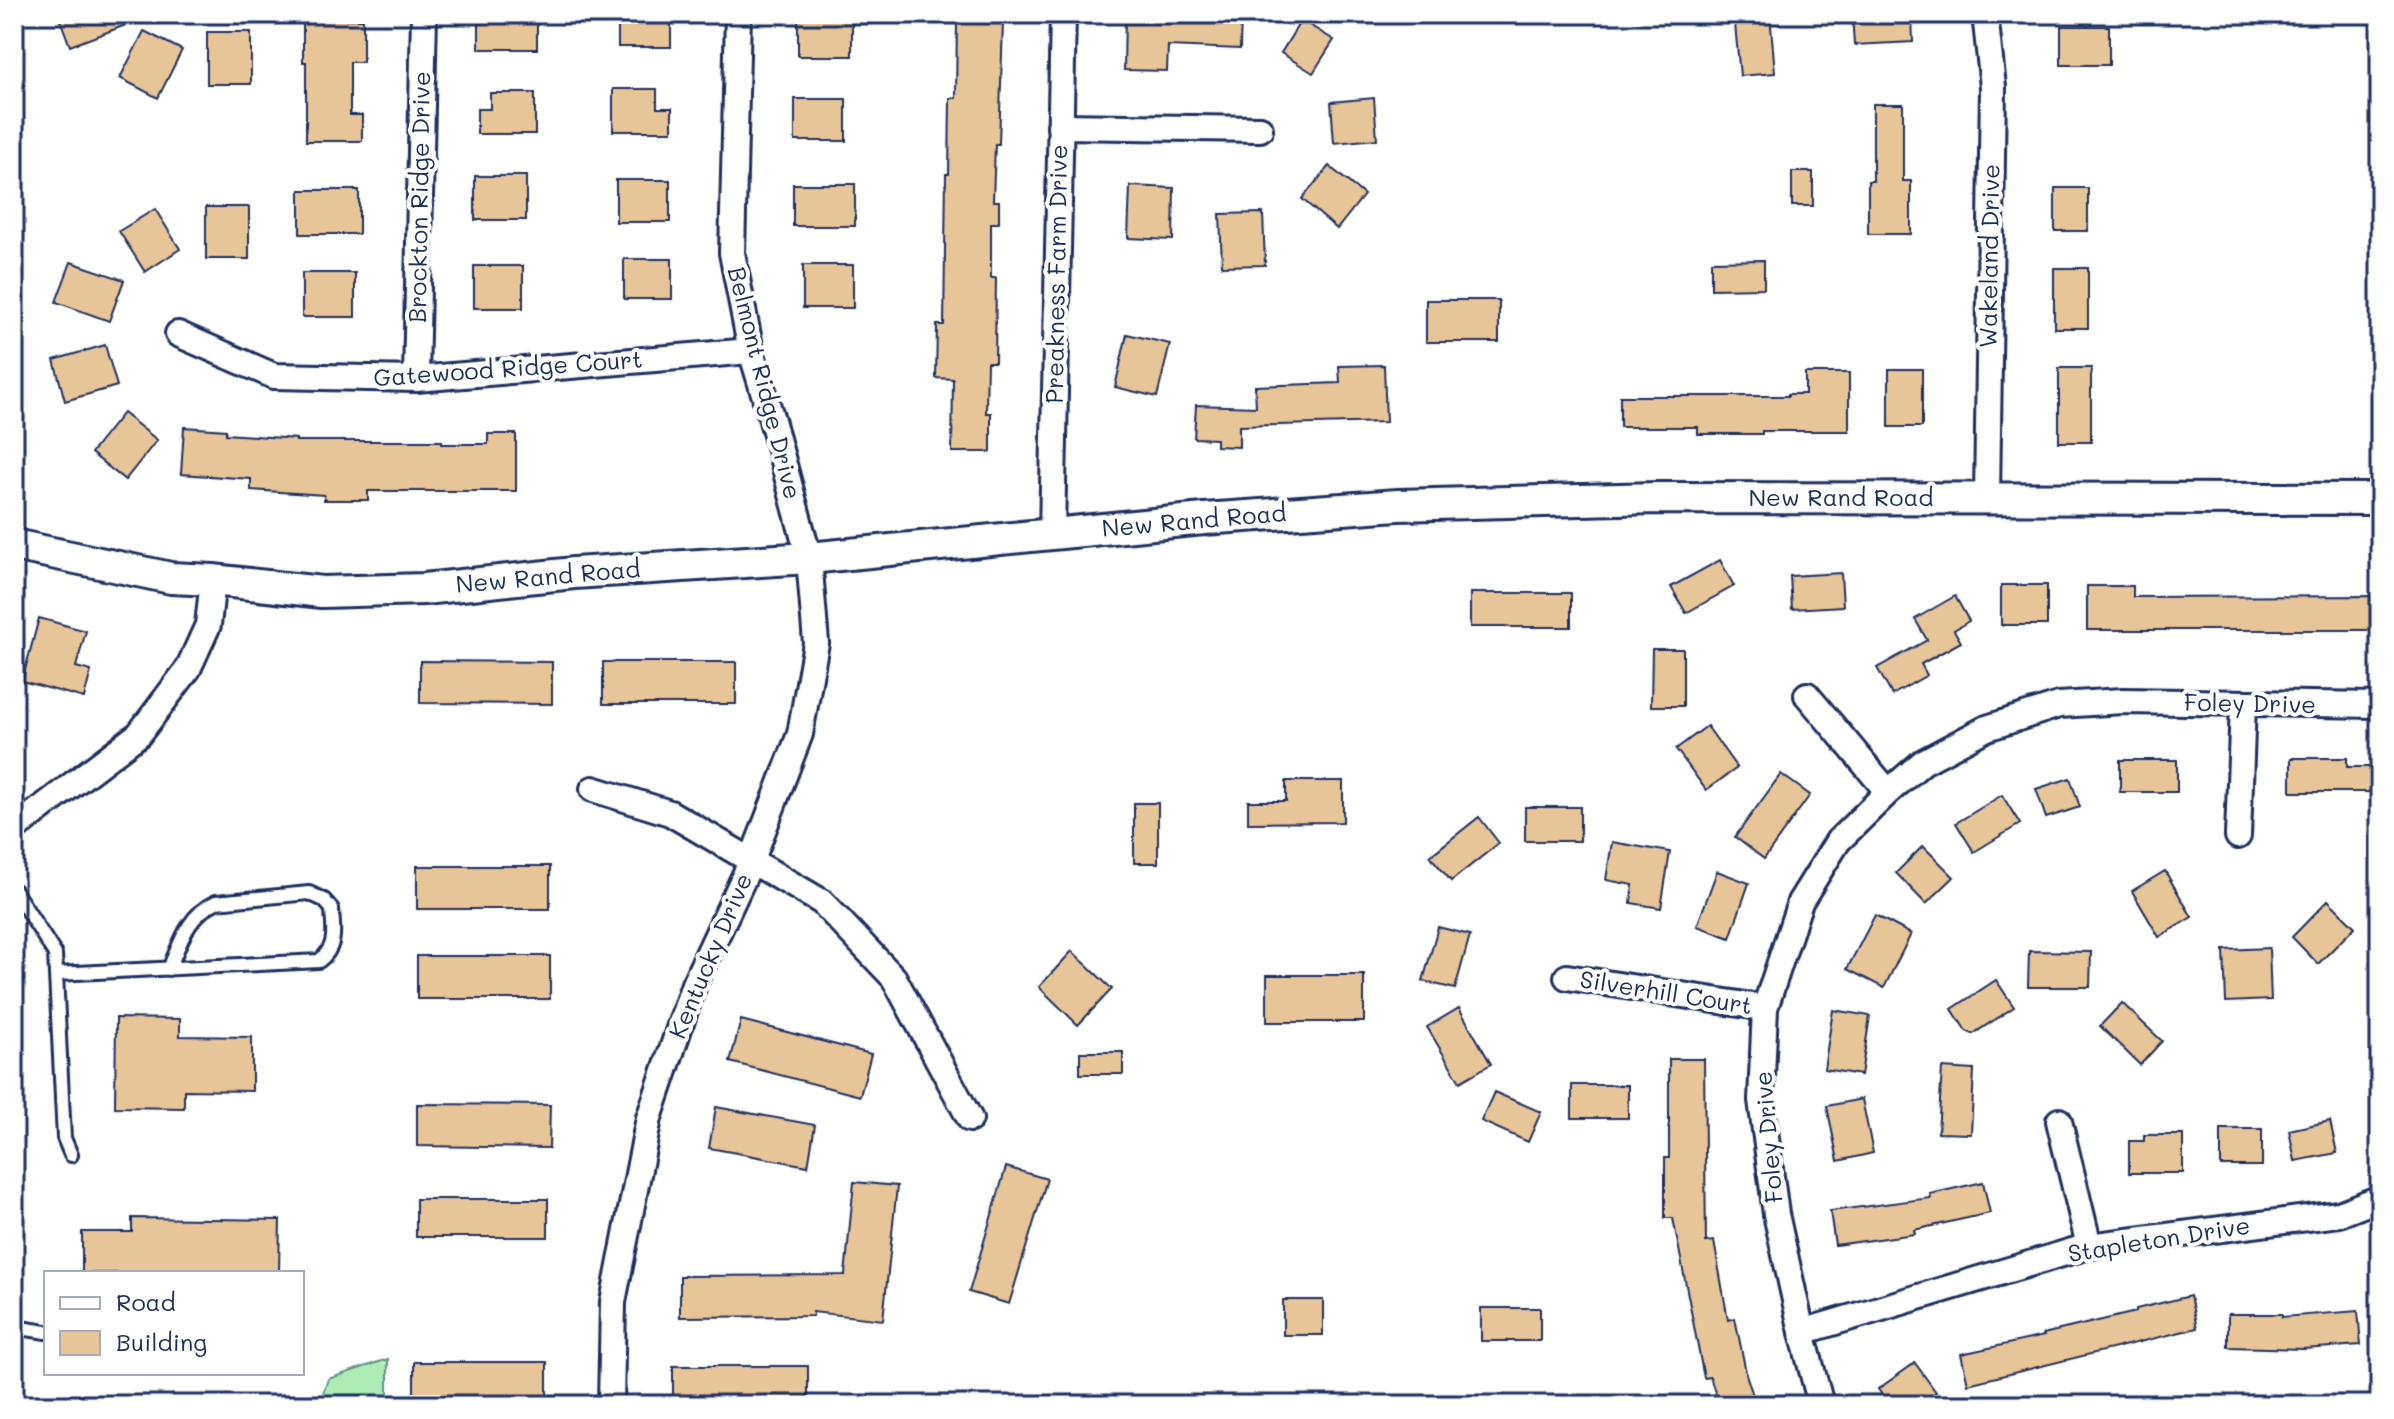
<svg xmlns="http://www.w3.org/2000/svg" width="2394" height="1419" viewBox="0 0 2394 1419" font-family="Mali,sans-serif">
<style>
.green{fill:#adecb4;stroke:#648e89;stroke-width:2}
.building{fill:#e8c599;stroke:#1b2f5e;stroke-width:2}
.lines{fill:none;stroke-linecap:round;stroke-linejoin:round}
.service-casing{stroke:#1b2f5e;stroke-width:18}
.minor-casing{stroke:#1b2f5e;stroke-width:30}
.tertiary-casing{stroke:#1b2f5e;stroke-width:36}
.service{stroke:#fff;stroke-width:12}
.minor{stroke:#fff;stroke-width:24}
.tertiary{stroke:#fff;stroke-width:30}
.labels{text-anchor:middle;stroke-width:8;stroke-linejoin:round;paint-order:stroke}
.street-label{font-size:24px;fill:#1b2f5e;stroke:#fff}
</style>
<rect width="100%" height="100%" fill="#fff"/>
<filter id="ink" filterUnits="userSpaceOnUse"><feTurbulence type="fractalNoise" baseFrequency=".0125" numOctaves="2"/><feDisplacementMap in="SourceGraphic" scale="16" xChannelSelector="R" yChannelSelector="G"/><feConvolveMatrix kernelMatrix="1 2 1 2 8 2 1 2 1" color-interpolation-filters="sRGB"/></filter>
<g filter="url(#ink)">
<path class="green" d="M388,1359V1405H319L328,1379Z"/>
<g class="building">
<path d="M58,14H150V16L70,46Z"/>
<rect x="479" y="14" width="58" height="35"/>
<rect x="618" y="14" width="53" height="33"/>
<rect x="798" y="14" width="54" height="42"/>
<path d="M1125,14H1241L1240,49L1168,46L1167,71L1124,70Z"/>
<path d="M1734,14H1770L1775,73L1740,76Z"/>
<path d="M1852,14H1912L1913,42L1854,45Z"/>
<path d="M303,19H363V62H350V115H362V141H306V62H303Z"/>
<path d="M1301,20L1334,40L1313,73L1281,53Z"/>
<path d="M957,22L1003,23L999,144H995L993,201H999V223H991V278H996L995,362H987L986,413H991V452H952L953,379L936,378L937,325H944L946,174H949L950,98H956Z"/>
<rect x="2061" y="26" width="48" height="39"/>
<path d="M144,31L182,50L158,98L120,78Z"/>
<rect x="207" y="32" width="44" height="52"/>
<path d="M613,89H657V108H672V131H613Z"/>
<path d="M490,93H535V134H477V109H490Z"/>
<path d="M1374,98L1377,139L1334,143L1331,102Z"/>
<rect x="795" y="99" width="51" height="42"/>
<path d="M1873,104H1903V181H1911V234H1868V181H1873Z"/>
<path d="M1329,166L1364,195L1337,229L1302,199Z"/>
<rect x="1792" y="172" width="21" height="34"/>
<rect x="475" y="176" width="51" height="44"/>
<rect x="616" y="180" width="54" height="42"/>
<rect x="793" y="184" width="62" height="42"/>
<path d="M1130,186L1174,188L1173,240L1128,238Z"/>
<rect x="2055" y="188" width="33" height="43"/>
<rect x="300" y="190" width="59" height="44"/>
<rect x="206" y="207" width="43" height="52"/>
<path d="M155,209L180,249L145,272L119,231Z"/>
<path d="M1263,213L1265,265L1222,266L1220,214Z"/>
<rect x="624" y="259" width="48" height="40"/>
<path d="M1764,260V288L1711,289V261Z"/>
<path d="M71,262L124,280L109,321L56,302Z"/>
<rect x="803" y="265" width="50" height="43"/>
<rect x="474" y="266" width="49" height="42"/>
<rect x="2054" y="268" width="34" height="60"/>
<rect x="302" y="273" width="53" height="44"/>
<rect x="1426" y="300" width="73" height="42"/>
<path d="M1127,334L1170,344L1157,397L1115,387Z"/>
<path d="M105,345L117,386L65,401L54,360Z"/>
<path d="M1384,365L1386,422L1239,426V447L1216,446V439L1194,438L1196,405L1256,407L1255,386L1340,383L1339,366Z"/>
<rect x="2059" y="368" width="32" height="74"/>
<rect x="1889" y="369" width="33" height="58"/>
<path d="M1805,373H1849V431H1762V434H1698V427H1620V396H1788V394H1805Z"/>
<path d="M123,413L157,440L125,480L91,453Z"/>
<path d="M184,427L226,430V434L296,439V441H442V444H488V434H516V491H368V500H324V495L251,490V479L181,474Z"/>
<path d="M1720,560L1734,586L1686,613L1671,587Z"/>
<path d="M1841,573L1843,606L1792,609L1790,576Z"/>
<rect x="2001" y="585" width="46" height="40"/>
<path d="M2087,586H2133V597L2380,596V630H2087Z"/>
<rect x="1470" y="593" width="101" height="34"/>
<path d="M1955,596L1969,621L1954,630L1961,642L1921,664L1927,675L1892,695L1877,668L1927,640L1915,619Z"/>
<path d="M39,618L86,631L76,667L91,671L84,698L22,681Z"/>
<path d="M1652,649H1683V706H1651Z"/>
<path d="M420,661L552,662V704L420,703Z"/>
<rect x="603" y="662" width="133" height="42"/>
<path d="M1707,726L1737,768L1706,790L1676,749Z"/>
<path d="M2291,758H2347V767H2380V792H2291Z"/>
<rect x="2120" y="760" width="57" height="32"/>
<path d="M1781,774L1810,795L1764,859L1735,837Z"/>
<path d="M2070,778L2080,807L2046,818L2036,789Z"/>
<path d="M1286,781H1343V822L1248,823V801H1286Z"/>
<path d="M2002,795L2020,824L1974,852L1956,823Z"/>
<rect x="1134" y="803" width="24" height="60"/>
<rect x="1525" y="807" width="55" height="34"/>
<path d="M1479,817L1499,843L1451,881L1430,856Z"/>
<path d="M1612,842L1670,852L1661,908L1631,903L1633,885L1606,880Z"/>
<path d="M1923,846L1954,877L1926,904L1896,873Z"/>
<rect x="417" y="866" width="133" height="43"/>
<path d="M1717,871L1749,883L1730,938L1697,926Z"/>
<path d="M2165,871L2192,917L2159,937L2132,891Z"/>
<path d="M2328,900L2355,927L2318,964L2292,937Z"/>
<path d="M1875,915L1911,934L1884,988L1847,969Z"/>
<path d="M1438,927L1470,935L1455,989L1423,981Z"/>
<path d="M2269,948L2271,1000L2226,1002L2224,950Z"/>
<path d="M1072,951L1112,989L1078,1025L1039,987Z"/>
<path d="M2029,951L2091,952L2090,987H2028Z"/>
<rect x="417" y="956" width="133" height="43"/>
<rect x="1267" y="975" width="97" height="47"/>
<path d="M1996,980L2014,1007L1973,1034L1966,1031L1952,1009Z"/>
<path d="M2122,1003L2162,1041L2140,1065L2100,1026Z"/>
<path d="M1459,1008L1491,1064L1460,1082L1427,1027Z"/>
<path d="M1833,1010L1870,1016L1861,1075L1824,1069Z"/>
<path d="M116,1018L180,1019V1036L252,1037V1091L184,1090V1108L115,1107Z"/>
<path d="M741,1020L871,1054L860,1096L730,1062Z"/>
<rect x="1080" y="1052" width="43" height="22"/>
<path d="M1669,1059H1704L1706,1242L1714,1241L1728,1320L1735,1318L1747,1377L1756,1405H1719L1710,1377L1704,1378L1673,1218H1665V1158H1669Z"/>
<path d="M1942,1068L1974,1070L1971,1134L1938,1133Z"/>
<rect x="1572" y="1085" width="56" height="33"/>
<path d="M1494,1092L1541,1112L1528,1142L1481,1121Z"/>
<path d="M1862,1099L1873,1153L1838,1161L1827,1106Z"/>
<path d="M417,1104L550,1105L549,1148L417,1146Z"/>
<path d="M716,1107L815,1125L808,1166L709,1148Z"/>
<path d="M2330,1121L2337,1153L2295,1161L2289,1130Z"/>
<rect x="2221" y="1129" width="41" height="37"/>
<path d="M2144,1135H2183V1173H2129V1141H2144Z"/>
<path d="M1006,1167L1047,1179L1009,1304L969,1292Z"/>
<path d="M854,1182L897,1186L883,1320L813,1312V1316L680,1317V1276L845,1275Z"/>
<path d="M1983,1182L1990,1213L1914,1230L1915,1234L1835,1245L1830,1211L1931,1198L1930,1194Z"/>
<rect x="416" y="1199" width="132" height="38"/>
<path d="M132,1218L280,1220L279,1273H82V1232H132Z"/>
<path d="M2190,1296L2197,1328L1968,1384L1961,1354L2044,1336L2043,1334L2136,1312V1309Z"/>
<rect x="1283" y="1300" width="40" height="35"/>
<rect x="1481" y="1308" width="59" height="33"/>
<path d="M2358,1311L2361,1345L2303,1349L2228,1347V1314H2282V1317Z"/>
<rect x="414" y="1362" width="133" height="43"/>
<path d="M1915,1363L1936,1392L1917,1405H1889L1878,1389Z"/>
<rect x="673" y="1366" width="135" height="39"/>
</g>
<g class="lines">
<defs>
<g id="service">
<path d="M14,890L55,954L64,1138L71,1155"/>
<path d="M56,974L319,961C338,946 333,930 332,909L324,900L309,893L216,902C188,915 181,941 169,969"/>
<path d="M14,1327L46,1332"/>
</g>
<g id="minor">
<path d="M1985,14L1993,87L1987,498"/>
<path d="M1060,126L1260,129"/>
<path d="M178,334L274,376L416,379L751,351"/>
<path d="M416,379L424,14"/>
<path d="M1052,533L1063,14"/>
<path d="M1807,695L1888,792"/>
<path d="M593,789L670,813L822,902L894,978L970,1119"/>
<path d="M14,829L139,734L188,669L208,625L213,580"/>
<path d="M2238,836L2243,704"/>
<path d="M1567,977L1765,1008"/>
<path d="M2059,1121L2089,1246"/>
<path d="M1802,1332L2089,1246L2339,1214L2380,1198"/>
<path d="M611,1405L613,1302L649,1118L694,984L751,862L800,734L816,643L809,558L772,420L751,351L732,253L738,14"/>
<path d="M1821,1405L1802,1332L1776,1214L1761,1100L1765,1008L1800,902L1838,841L1888,792L1923,762L1987,728L2059,705L2123,701L2380,705"/>
</g>
<path id="tertiary" d="M14,545L171,578L213,580L322,592L424,589L574,573L809,558L1204,519L1398,505L1657,498L2380,499"/>
</defs>
<use href="#service" class="service-casing"/>
<use href="#minor" class="minor-casing"/>
<use href="#tertiary" class="tertiary-casing"/>
<use href="#service" class="service"/>
<use href="#minor" class="minor"/>
<use href="#tertiary" class="tertiary"/>
</g>
</g>
<g class="labels">
<g class="street-label">
<text transform="translate(420 197) rotate(-89)" y="8">Brockton Ridge Drive</text>
<text transform="translate(1990 256) rotate(-89)" y="8">Wakeland Drive</text>
<text transform="translate(1057 274) rotate(-89)" y="8">Preakness Farm Drive</text>
<text transform="translate(508 369) rotate(-4)" y="8">Gatewood Ridge Court</text>
<text transform="translate(764 383) rotate(76)" y="8">Belmont Ridge Drive</text>
<text x="1841" y="506">New Rand Road</text>
<text transform="translate(1194 521) rotate(-5)" y="8">New Rand Road</text>
<text transform="translate(548 577) rotate(-5)" y="8">New Rand Road</text>
<text transform="translate(2250 704) rotate(1)" y="8">Foley Drive</text>
<text transform="translate(711 956) rotate(-67)" y="8">Kentucky Drive</text>
<text transform="translate(1666 993) rotate(9)" y="8">Silverhill Court</text>
<text transform="translate(1769 1137) rotate(-95)" y="8">Foley Drive</text>
<text transform="translate(2159 1240) rotate(-9)" y="8">Stapleton Drive</text>
</g>
</g>
<rect width="2394" height="1419" fill="none" stroke="#fff" stroke-width="48"/>
<rect x="24" y="24" width="2346" height="1371" fill="none" stroke="#1b2f5e" stroke-width="3" filter="url(#ink)"/>
<rect x="44" y="1271" width="260" height="104" fill="#ffffff" stroke="#a4acbf" stroke-width="2"/>
<rect x="60" y="1297" width="40" height="12" fill="#ffffff" stroke="#a4acbf" stroke-width="2"/>
<text x="116" y="1311" font-size="24" fill="#1b2f5e">Road</text>
<rect x="60" y="1331" width="40" height="24" fill="#e8c599" stroke="#a4acbf" stroke-width="2"/>
<text x="116" y="1351" font-size="24" fill="#1b2f5e">Building</text>
</svg>
